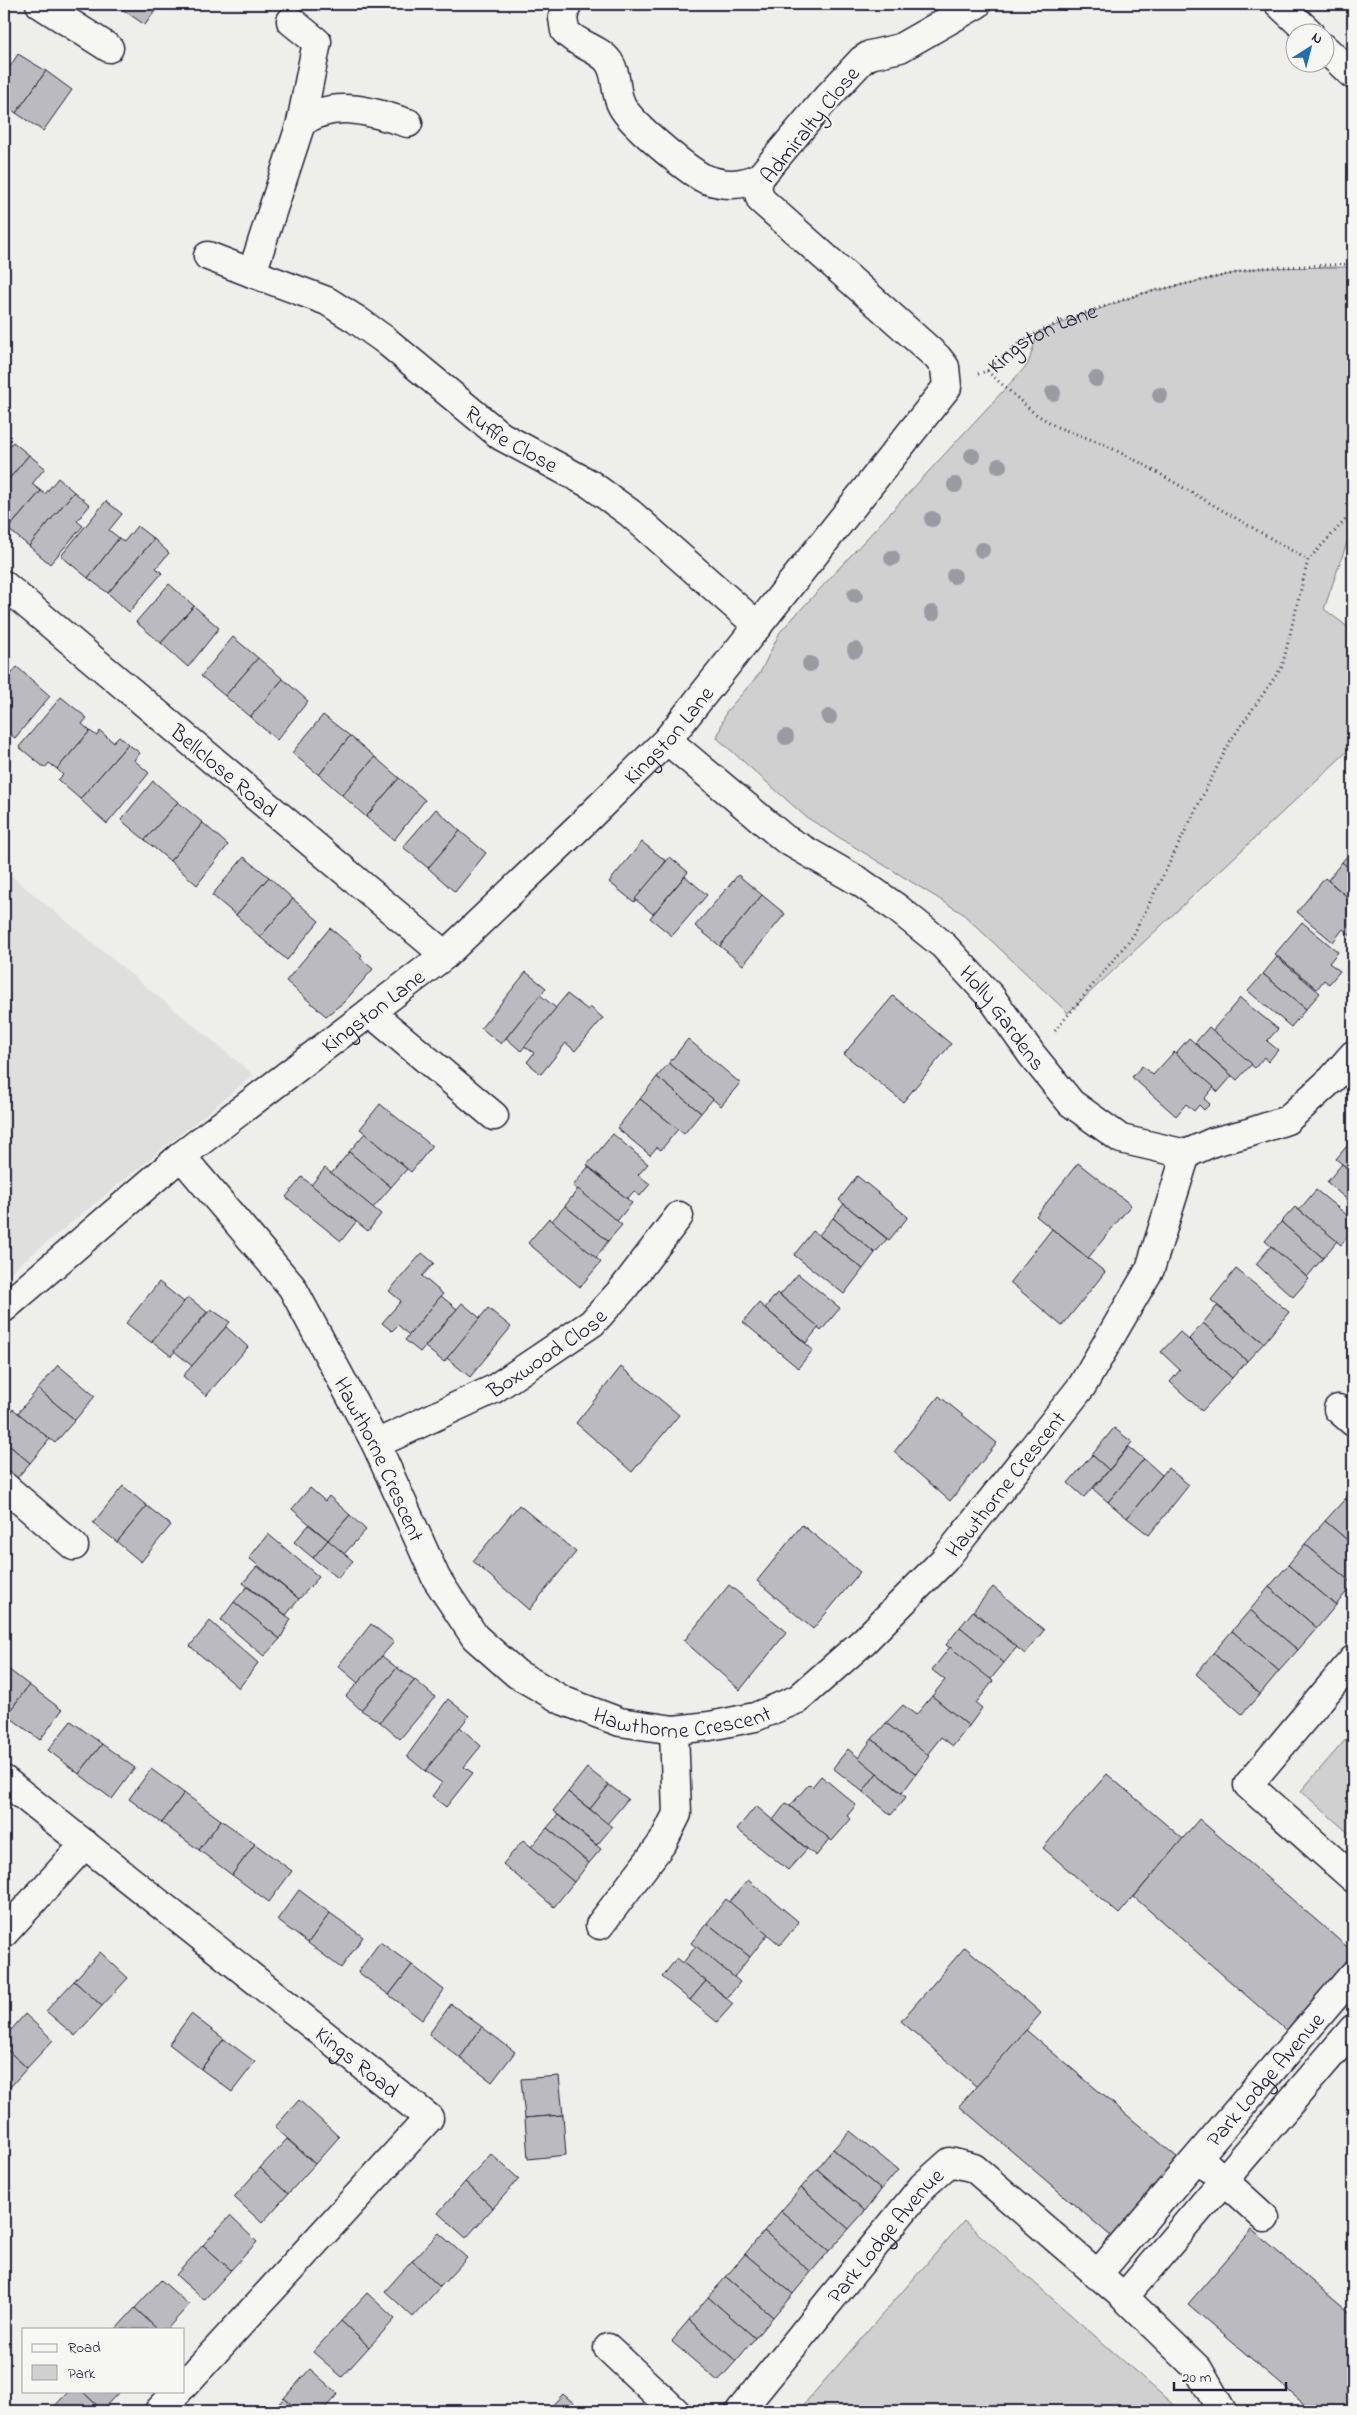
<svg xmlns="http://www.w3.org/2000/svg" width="1357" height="2415" viewBox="0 0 1357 2415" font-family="'Indie Flower',sans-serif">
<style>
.built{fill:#dfdfde}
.green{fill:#d0d0d1;stroke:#797986}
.building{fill:#bbbbbf;stroke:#22223b}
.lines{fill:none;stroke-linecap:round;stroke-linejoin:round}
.minor-casing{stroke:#22223b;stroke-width:31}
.path{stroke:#22223b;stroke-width:3;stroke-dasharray:1 4;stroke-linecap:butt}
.minor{stroke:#f6f6f2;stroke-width:28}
.tree{fill:#9a9aa3}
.labels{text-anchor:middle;stroke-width:4;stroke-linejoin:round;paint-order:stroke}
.street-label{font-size:22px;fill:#22223b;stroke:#f6f6f2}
</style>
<rect width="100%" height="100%" fill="#eeeeeb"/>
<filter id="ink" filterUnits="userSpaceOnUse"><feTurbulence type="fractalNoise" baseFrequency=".02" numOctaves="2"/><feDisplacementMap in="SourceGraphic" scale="10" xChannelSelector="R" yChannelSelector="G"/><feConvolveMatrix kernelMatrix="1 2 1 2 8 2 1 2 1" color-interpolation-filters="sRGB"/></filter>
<g filter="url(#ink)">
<path class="built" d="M4,870L254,1075L4,1277Z"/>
<g class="green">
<path d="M1353,267V525L1324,609L1353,631V746L1068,1013L962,913L806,817L717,738L726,712L760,673L780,632L1028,364L1038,332L1140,294L1258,268Z"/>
<path d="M1353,1731V1837L1301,1791Z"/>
<path d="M964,2221L1177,2408L1174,2411H798Z"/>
</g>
<g class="building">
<path d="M114,4H126L122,9Z"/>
<path d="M126,4H160L145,25L122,9Z"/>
<path d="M18,54L46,71L16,113L4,104V76Z"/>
<path d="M46,71L72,90L43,131L16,113Z"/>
<path d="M13,442L29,455L4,485V452Z"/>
<path d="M29,455L45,468L32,484L41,491L8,529L4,525V485Z"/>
<path d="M58,478L74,492L29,546L8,529L41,491L45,494Z"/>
<path d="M74,492L90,505L77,521L83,526L50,564L29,546Z"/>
<path d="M106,501L122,514L109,530L119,538L88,578L61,556Z"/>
<path d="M137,526L154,539L108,593L88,578L119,538L124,542Z"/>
<path d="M154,539L169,553L156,568L162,573L129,612L108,593Z"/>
<path d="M169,584L194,606L161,643L136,622Z"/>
<path d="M194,606L219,628L188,667L161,643Z"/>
<path d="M233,637L258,658L225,696L201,676Z"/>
<path d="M258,658L283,679L250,717L225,696Z"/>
<path d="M17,667L50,696L15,738L4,730V683Z"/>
<path d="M283,679L308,701L277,740L250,717Z"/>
<path d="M61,697L87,718L82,724L90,731L57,769L49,763L45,768L19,747Z"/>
<path d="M323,715L350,736L319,775L292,753Z"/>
<path d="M90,731L97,736L100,731L113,742L119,736L128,744L80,799L58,780L63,775L57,769Z"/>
<path d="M350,736L375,757L342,795L319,775Z"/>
<path d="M128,744L140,753L134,760L149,773L107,824L80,799Z"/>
<path d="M375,757L399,778L366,817L342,795Z"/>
<path d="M399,778L425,800L394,840L366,817Z"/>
<path d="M153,781L178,802L145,840L121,820Z"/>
<path d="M178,802L203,823L170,861L145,840Z"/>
<path d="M436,809L460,831L428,868L403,847Z"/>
<path d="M203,823L228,845L197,885L170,861Z"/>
<path d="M460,831L486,853L455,892L428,868Z"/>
<path d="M642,842L666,861L634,902L609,882Z"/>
<path d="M1353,849V872L1342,862Z"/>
<path d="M244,857L269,877L236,915L212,895Z"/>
<path d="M670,857L688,872L653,914L635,899Z"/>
<path d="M1342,862L1353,872V902L1328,880Z"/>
<path d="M738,875L762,895L720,946L695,926Z"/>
<path d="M685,876L707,895L672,936L650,918Z"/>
<path d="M269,877L293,899L260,937L236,915Z"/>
<path d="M1325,878L1353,902V938L1343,929L1333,942L1297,912Z"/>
<path d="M762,895L785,914L743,965L720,946Z"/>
<path d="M293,899L319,921L287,960L260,937Z"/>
<path d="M1302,922L1338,952L1329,963L1340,971L1329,984L1324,980L1317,989L1275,954Z"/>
<path d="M330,928L362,955L360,958L373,969L344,1002L326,1016L286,981Z"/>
<path d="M1277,957L1320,993L1306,1009L1263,974Z"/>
<path d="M526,972L546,988L501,1044L481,1028Z"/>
<path d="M1263,974L1306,1009L1291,1027L1248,991Z"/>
<path d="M567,994L588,1010L590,1007L603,1018L575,1051L566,1043L541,1074L527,1062L534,1053L524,1046Z"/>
<path d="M540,995L556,1008L521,1051L506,1038Z"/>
<path d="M893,996L951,1044L903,1102L844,1054Z"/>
<path d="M1240,998L1278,1029L1267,1041L1278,1050L1268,1062L1264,1057L1255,1068L1212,1031Z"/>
<path d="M1209,1027L1252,1064L1237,1080L1195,1043Z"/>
<path d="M1189,1038L1232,1076L1218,1092L1175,1054Z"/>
<path d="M688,1039L740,1083L721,1106L669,1063Z"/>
<path d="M1174,1052L1214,1087L1204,1099L1210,1104L1204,1110L1199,1105L1194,1111L1186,1104L1176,1116L1132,1077L1142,1066L1153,1075Z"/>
<path d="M669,1063L713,1099L701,1113L657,1077Z"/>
<path d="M657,1077L701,1113L684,1134L640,1099Z"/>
<path d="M640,1099L678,1129L661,1150L657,1147L650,1155L617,1128Z"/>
<path d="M380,1104L432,1146L411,1172L360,1129Z"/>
<path d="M365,1133L407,1169L391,1187L349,1152Z"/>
<path d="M613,1134L648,1164L638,1175L650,1184L640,1196L634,1191L627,1199L587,1165Z"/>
<path d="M1352,1140H1353V1173L1336,1159Z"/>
<path d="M349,1152L391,1187L373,1208L331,1174Z"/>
<path d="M1078,1163L1131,1205L1088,1258L1036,1216Z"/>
<path d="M1342,1164L1353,1173V1205L1327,1182Z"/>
<path d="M588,1167L632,1203L617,1221L573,1186Z"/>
<path d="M325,1168L381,1214L368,1231L311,1185Z"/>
<path d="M857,1176L908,1217L889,1240L839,1200Z"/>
<path d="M302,1177L356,1222L341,1241L286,1197Z"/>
<path d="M578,1189L622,1225L608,1241L565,1206Z"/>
<path d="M1316,1190L1353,1220V1229L1341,1245L1299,1210Z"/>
<path d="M844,1204L887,1239L875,1253L833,1218Z"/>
<path d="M565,1206L608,1241L596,1258L552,1221Z"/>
<path d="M1295,1207L1337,1241L1323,1258L1281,1222Z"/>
<path d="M549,1218L601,1262L580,1287L528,1243Z"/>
<path d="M833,1218L875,1253L863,1269L819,1235Z"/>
<path d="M1281,1222L1323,1258L1307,1277L1265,1241Z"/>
<path d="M1052,1229L1105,1272L1062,1326L1010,1282Z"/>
<path d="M813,1231L863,1269L844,1294L794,1255Z"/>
<path d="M1271,1246L1309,1279L1293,1297L1256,1264Z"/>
<path d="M422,1253L434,1263L422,1276L443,1294L409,1335L398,1325L392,1331L382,1323L401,1301L389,1291Z"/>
<path d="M1236,1269L1289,1312L1264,1343L1211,1300Z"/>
<path d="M798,1274L840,1308L821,1331L780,1295Z"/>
<path d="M159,1282L184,1302L152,1343L126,1323Z"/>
<path d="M777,1293L819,1327L806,1343L765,1308Z"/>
<path d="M441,1296L457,1309L420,1352L405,1340Z"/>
<path d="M188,1297L207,1312L171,1356L152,1341Z"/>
<path d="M462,1303L480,1318L444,1362L425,1347Z"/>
<path d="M759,1303L813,1350L798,1368L743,1322Z"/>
<path d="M1217,1306L1264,1343L1247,1361L1203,1323Z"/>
<path d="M488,1308L511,1327L470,1377L447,1358Z"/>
<path d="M211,1309L230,1322L192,1366L174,1351Z"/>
<path d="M1203,1323L1247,1361L1232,1378L1189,1339Z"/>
<path d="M226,1327L248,1347L206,1396L183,1376Z"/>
<path d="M1180,1332L1232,1378L1202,1411L1170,1382L1180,1370L1161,1352Z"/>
<path d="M58,1365L95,1396L75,1420L38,1389Z"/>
<path d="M621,1367L679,1415L632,1472L576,1423Z"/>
<path d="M38,1389L75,1420L55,1443L18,1413Z"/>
<path d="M939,1396L997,1443L950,1501L894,1452Z"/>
<path d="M13,1409L50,1439L30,1463L4,1441V1420Z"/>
<path d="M1114,1428L1132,1442L1109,1470L1092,1455Z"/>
<path d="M4,1441L30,1463L10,1486L4,1481Z"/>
<path d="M1129,1447L1144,1459L1108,1502L1093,1489Z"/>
<path d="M1092,1455L1109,1470L1084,1497L1068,1483Z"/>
<path d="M1144,1459L1162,1475L1127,1518L1108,1502Z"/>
<path d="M1168,1468L1189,1485L1149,1535L1127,1518Z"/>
<path d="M123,1486L147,1506L117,1542L93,1523Z"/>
<path d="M310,1488L325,1501L329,1496L350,1515L328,1540L292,1509Z"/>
<path d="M1353,1489V1506L1345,1499Z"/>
<path d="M1345,1499L1353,1506V1545L1325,1521Z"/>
<path d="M519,1505L576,1552L529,1610L473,1561Z"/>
<path d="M147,1506L171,1525L141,1562L117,1542Z"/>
<path d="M350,1515L366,1530L343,1555L328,1540Z"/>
<path d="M1325,1521L1353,1545V1584L1305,1544Z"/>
<path d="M309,1525L328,1540L313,1558L294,1542Z"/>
<path d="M802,1525L860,1572L813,1629L757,1581Z"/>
<path d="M268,1534L319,1577L299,1599L249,1558Z"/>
<path d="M328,1540L353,1561L338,1578L313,1558Z"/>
<path d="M1305,1544L1353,1584L1336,1605L1288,1565Z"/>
<path d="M1288,1565L1336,1605L1317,1628L1269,1587Z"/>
<path d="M257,1566L299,1599L286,1615L243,1583Z"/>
<path d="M729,1585L787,1632L740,1690L684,1641Z"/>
<path d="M247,1587L291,1619L280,1639L234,1602Z"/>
<path d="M993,1587L1044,1630L1025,1654L973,1611Z"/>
<path d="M1269,1587L1317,1628L1298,1650L1250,1610Z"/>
<path d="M234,1602L280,1639L264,1656L221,1620Z"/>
<path d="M1250,1610L1298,1650L1279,1671L1232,1631Z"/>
<path d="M973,1611L1017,1647L1004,1663L960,1627Z"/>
<path d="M210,1621L258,1663L239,1688L190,1646Z"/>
<path d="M371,1624L394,1642L358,1683L338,1666Z"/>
<path d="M960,1627L1004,1663L990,1680L946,1645Z"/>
<path d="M1232,1631L1279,1671L1260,1694L1213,1653Z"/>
<path d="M950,1647L993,1681L976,1703L982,1708L969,1726L932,1696L945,1680L932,1670Z"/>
<path d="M1213,1653L1260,1694L1242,1714L1196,1674Z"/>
<path d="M382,1656L397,1668L361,1710L346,1696Z"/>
<path d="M4,1666L29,1685L7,1715L4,1713Z"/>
<path d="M397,1668L415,1680L380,1722L361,1710Z"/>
<path d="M415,1680L435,1697L400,1739L380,1722Z"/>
<path d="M29,1685L62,1710L40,1740L7,1715Z"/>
<path d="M932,1696L969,1726L953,1746L941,1737L926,1756L886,1723L903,1705L916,1715Z"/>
<path d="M448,1699L469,1716L425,1771L407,1756Z"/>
<path d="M71,1721L102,1744L79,1774L48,1750Z"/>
<path d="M886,1723L929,1756L916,1774L872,1739Z"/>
<path d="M460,1727L481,1746L464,1767L473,1773L446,1807L432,1796L442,1783L425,1771Z"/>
<path d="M872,1739L916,1774L902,1793L858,1758Z"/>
<path d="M102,1744L135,1768L112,1799L79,1774Z"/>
<path d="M848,1749L877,1773L863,1792L833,1768Z"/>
<path d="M587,1768L609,1785L590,1809L568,1792Z"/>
<path d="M151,1769L184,1793L162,1823L129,1799Z"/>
<path d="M877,1773L906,1797L891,1815L863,1792Z"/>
<path d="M1107,1774L1183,1839L1119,1914L1043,1848Z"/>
<path d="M821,1776L856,1805L847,1816L851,1819L832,1841L790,1806L809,1784L812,1787Z"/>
<path d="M609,1785L628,1799L607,1824L590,1809Z"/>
<path d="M568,1792L612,1827L597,1845L553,1811Z"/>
<path d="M184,1793L221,1820L199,1850L162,1823Z"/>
<path d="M786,1803L830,1839L816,1856L773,1820Z"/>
<path d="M756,1806L807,1849L788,1870L737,1829Z"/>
<path d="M558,1815L601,1849L589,1863L547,1828Z"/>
<path d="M1199,1819L1353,1952V1962L1289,2033L1134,1897Z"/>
<path d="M221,1820L255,1844L232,1875L199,1850Z"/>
<path d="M547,1828L589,1863L574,1882L531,1847Z"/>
<path d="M523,1840L574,1882L554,1907L503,1864Z"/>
<path d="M255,1844L292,1871L269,1902L232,1875Z"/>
<path d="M748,1880L799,1922L780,1945L729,1902Z"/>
<path d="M299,1890L330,1913L308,1943L277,1920Z"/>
<path d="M726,1899L768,1934L750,1957L707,1923Z"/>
<path d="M330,1913L363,1937L341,1968L308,1943Z"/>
<path d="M707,1923L750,1957L734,1977L691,1943Z"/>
<path d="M380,1942L412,1965L389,1995L358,1972Z"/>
<path d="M696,1946L740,1982L727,1998L683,1963Z"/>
<path d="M965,1947L1041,2013L977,2087L901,2021Z"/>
<path d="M100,1952L128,1978L102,2006L74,1981Z"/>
<path d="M677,1958L706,1981L690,2000L662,1977Z"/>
<path d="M412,1965L444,1990L422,2020L389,1995Z"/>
<path d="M74,1981L102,2006L75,2036L46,2011Z"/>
<path d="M706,1981L733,2004L717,2022L690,2000Z"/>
<path d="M451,2004L482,2027L460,2058L429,2034Z"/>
<path d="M25,2014L53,2040L27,2068L4,2047V2038Z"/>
<path d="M191,2014L224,2039L201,2069L169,2044Z"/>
<path d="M482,2027L515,2052L492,2082L460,2058Z"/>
<path d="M1026,2030L1184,2163L1119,2243L959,2106Z"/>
<path d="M224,2039L255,2062L232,2092L201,2069Z"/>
<path d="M4,2047L27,2068L4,2094Z"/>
<path d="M559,2076L563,2115L525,2118L521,2079Z"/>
<path d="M299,2100L339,2137L315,2164L275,2127Z"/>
<path d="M563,2115L566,2155L528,2159L525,2118Z"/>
<path d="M850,2131L898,2170L881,2190L833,2149Z"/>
<path d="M287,2139L315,2164L288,2194L260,2168Z"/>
<path d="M833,2149L881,2190L865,2211L817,2169Z"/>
<path d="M491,2154L519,2179L493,2208L465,2182Z"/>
<path d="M260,2168L288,2194L262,2223L234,2197Z"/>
<path d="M817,2169L865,2211L849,2229L801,2188Z"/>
<path d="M465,2182L493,2208L466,2238L438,2213Z"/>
<path d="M801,2188L849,2229L829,2251L781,2211Z"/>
<path d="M781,2211L829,2251L811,2272L764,2231Z"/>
<path d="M230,2216L257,2242L231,2270L203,2245Z"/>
<path d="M1252,2230L1353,2316V2411H1312L1188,2304Z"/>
<path d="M764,2231L811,2272L793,2294L745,2254Z"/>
<path d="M439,2233L467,2258L440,2287L412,2261Z"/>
<path d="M203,2245L231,2270L204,2300L176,2275Z"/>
<path d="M745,2254L793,2294L773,2317L726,2277Z"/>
<path d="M412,2261L440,2287L413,2317L385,2291Z"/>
<path d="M726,2277L773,2317L755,2338L708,2297Z"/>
<path d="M161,2280L189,2305L167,2329H157L135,2308Z"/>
<path d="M367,2293L395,2319L369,2347L341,2321Z"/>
<path d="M708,2297L755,2338L736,2361L689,2320Z"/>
<path d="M135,2308L157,2329H116Z"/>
<path d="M689,2320L736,2361L718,2381L671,2341Z"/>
<path d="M341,2321L369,2347L342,2377L313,2352Z"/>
<path d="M310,2369L338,2394L322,2411H299L284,2398Z"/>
<path d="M69,2391H82L102,2410L50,2411Z"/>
<path d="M82,2391H120L102,2410Z"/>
<path d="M563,2394L583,2411H547Z"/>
<path d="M284,2398L299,2411H272Z"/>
</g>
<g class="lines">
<defs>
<g id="minor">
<path d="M40,4L109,48"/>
<path d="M567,4L563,18L565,31C577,45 599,48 609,62C618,75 614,92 622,106C631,124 687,170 705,179C725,186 741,186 760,177"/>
<path d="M1279,4L1309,32"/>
<path d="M291,21L317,42L301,123C334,98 372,112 408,123"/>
<path d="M1324,48L1353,75"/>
<path d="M208,256L252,273L301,123"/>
<path id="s2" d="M252,273L327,301L357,320L385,340L501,436L590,484L630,513L758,626"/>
<path id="s3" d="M4,585L445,955"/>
<path id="s4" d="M667,740L785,839L860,882L897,908L943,945L991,997L1032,1055L1071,1103L1121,1139L1186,1154L1213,1142L1248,1133L1287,1120L1332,1079L1353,1055"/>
<path d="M370,1012L494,1116"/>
<path id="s5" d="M181,1156L292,1287L376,1444L436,1578L475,1637L517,1674L564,1701L620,1722L674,1730L710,1726L755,1717L798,1699L864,1641L945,1559L1082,1386L1150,1269L1186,1154"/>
<path id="s6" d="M4,1308L181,1156L445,955L582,824L667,740L947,387L945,367L937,357L761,200L757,188L760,177L822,103L862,60L870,55L900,48L977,4"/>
<path d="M1338,1409L1353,1422"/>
<path id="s7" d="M376,1444L494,1389L592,1323L623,1289L679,1216"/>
<path d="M4,1486L74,1546"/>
<path d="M1353,1660L1248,1785L1353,1878"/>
<path id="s8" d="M4,1780L429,2118L184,2385"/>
<path d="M600,1925L663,1842L677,1814L674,1730"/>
<path d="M4,1933L85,1844"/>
<path d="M1209,2167L1265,2218"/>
<path id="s9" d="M1097,2275L1353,1975"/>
<path d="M1124,2297L1353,2029"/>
<path d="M608,2348L675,2411"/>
<path d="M159,2411L178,2391"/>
<path id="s10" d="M740,2411L923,2186L950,2162L974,2168L1124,2297L1198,2369L1222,2411"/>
</g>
</defs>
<use href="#minor" class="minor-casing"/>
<g class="path">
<path d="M987,371L1034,413L1057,427L1101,443L1141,463L1308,560"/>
<path id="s1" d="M978,374L987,371L1021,341L1064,320L1140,294L1258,268L1353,264"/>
<path d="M1055,1031L1133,936L1229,743L1282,667L1308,560L1353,512"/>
</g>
<use href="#minor" class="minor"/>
</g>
<g class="tree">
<circle cx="1096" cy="379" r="8"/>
<circle cx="1053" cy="393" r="8"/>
<circle cx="1160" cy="395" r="8"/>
<circle cx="972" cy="456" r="8"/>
<circle cx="999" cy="466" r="8"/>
<circle cx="955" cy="485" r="8"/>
<circle cx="932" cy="519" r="8"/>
<circle cx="982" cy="550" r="8"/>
<circle cx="892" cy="558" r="8"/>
<circle cx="954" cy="576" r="8"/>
<circle cx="855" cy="595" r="8"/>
<circle cx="932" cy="613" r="8"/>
<circle cx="855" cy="650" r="8"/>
<circle cx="810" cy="664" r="8"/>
<circle cx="829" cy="717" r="8"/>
<circle cx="786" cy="737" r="8"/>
</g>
</g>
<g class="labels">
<g class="street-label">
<text transform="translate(809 124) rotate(-51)" y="8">Admiralty Close</text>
<text dy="8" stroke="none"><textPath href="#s1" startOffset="75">Kingston Lane</textPath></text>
<text dy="8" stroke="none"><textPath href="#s2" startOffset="311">Ruffle Close</textPath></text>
<text dy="8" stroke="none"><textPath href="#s6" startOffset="879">Kingston Lane</textPath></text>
<text dy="8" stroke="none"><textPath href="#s3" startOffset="288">Bellclose Road</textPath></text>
<text dy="8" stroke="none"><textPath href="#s6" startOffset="474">Kingston Lane</textPath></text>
<text dy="8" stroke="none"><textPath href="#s4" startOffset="439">Holly Gardens</textPath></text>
<text dy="8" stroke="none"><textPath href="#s7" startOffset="194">Boxwood Close</textPath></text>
<text dy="8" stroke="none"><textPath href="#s5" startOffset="365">Hawthorne Crescent</textPath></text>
<text dy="8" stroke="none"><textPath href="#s5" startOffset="1220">Hawthorne Crescent</textPath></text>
<text dy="8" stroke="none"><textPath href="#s5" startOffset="800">Hawthorne Crescent</textPath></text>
<text dy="8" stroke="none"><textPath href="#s8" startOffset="452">Kings Road</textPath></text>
<text dy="8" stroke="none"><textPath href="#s9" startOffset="258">Park Lodge Avenue</textPath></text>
<text dy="8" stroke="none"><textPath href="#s10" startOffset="228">Park Lodge Avenue</textPath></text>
</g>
</g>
<rect width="1357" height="2415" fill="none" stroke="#f6f6f2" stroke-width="20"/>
<rect x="10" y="10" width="1337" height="2395" fill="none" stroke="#22223b" stroke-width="2" filter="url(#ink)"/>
<rect x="22" y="2328" width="162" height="65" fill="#f6f6f2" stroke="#a1a1a9"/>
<rect x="32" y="2344" width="25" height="8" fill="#f6f6f2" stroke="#a1a1a9"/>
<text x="68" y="2352" font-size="15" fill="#22223b">Road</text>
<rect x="32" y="2365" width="25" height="15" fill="#d0d0d1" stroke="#a1a1a9"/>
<text x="68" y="2378" font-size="15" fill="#22223b">Park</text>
<g transform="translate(1310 48) rotate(36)"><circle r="24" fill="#f6f6f2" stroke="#a1a1a9"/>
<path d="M0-4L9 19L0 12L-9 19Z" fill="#1f6fb2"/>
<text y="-8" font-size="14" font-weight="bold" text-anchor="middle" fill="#22223b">N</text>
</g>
<path d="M1174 2382v8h112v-8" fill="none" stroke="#22223b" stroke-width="2.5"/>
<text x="1182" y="2382" font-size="15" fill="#22223b" stroke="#f6f6f2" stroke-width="4" paint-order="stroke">20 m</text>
</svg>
